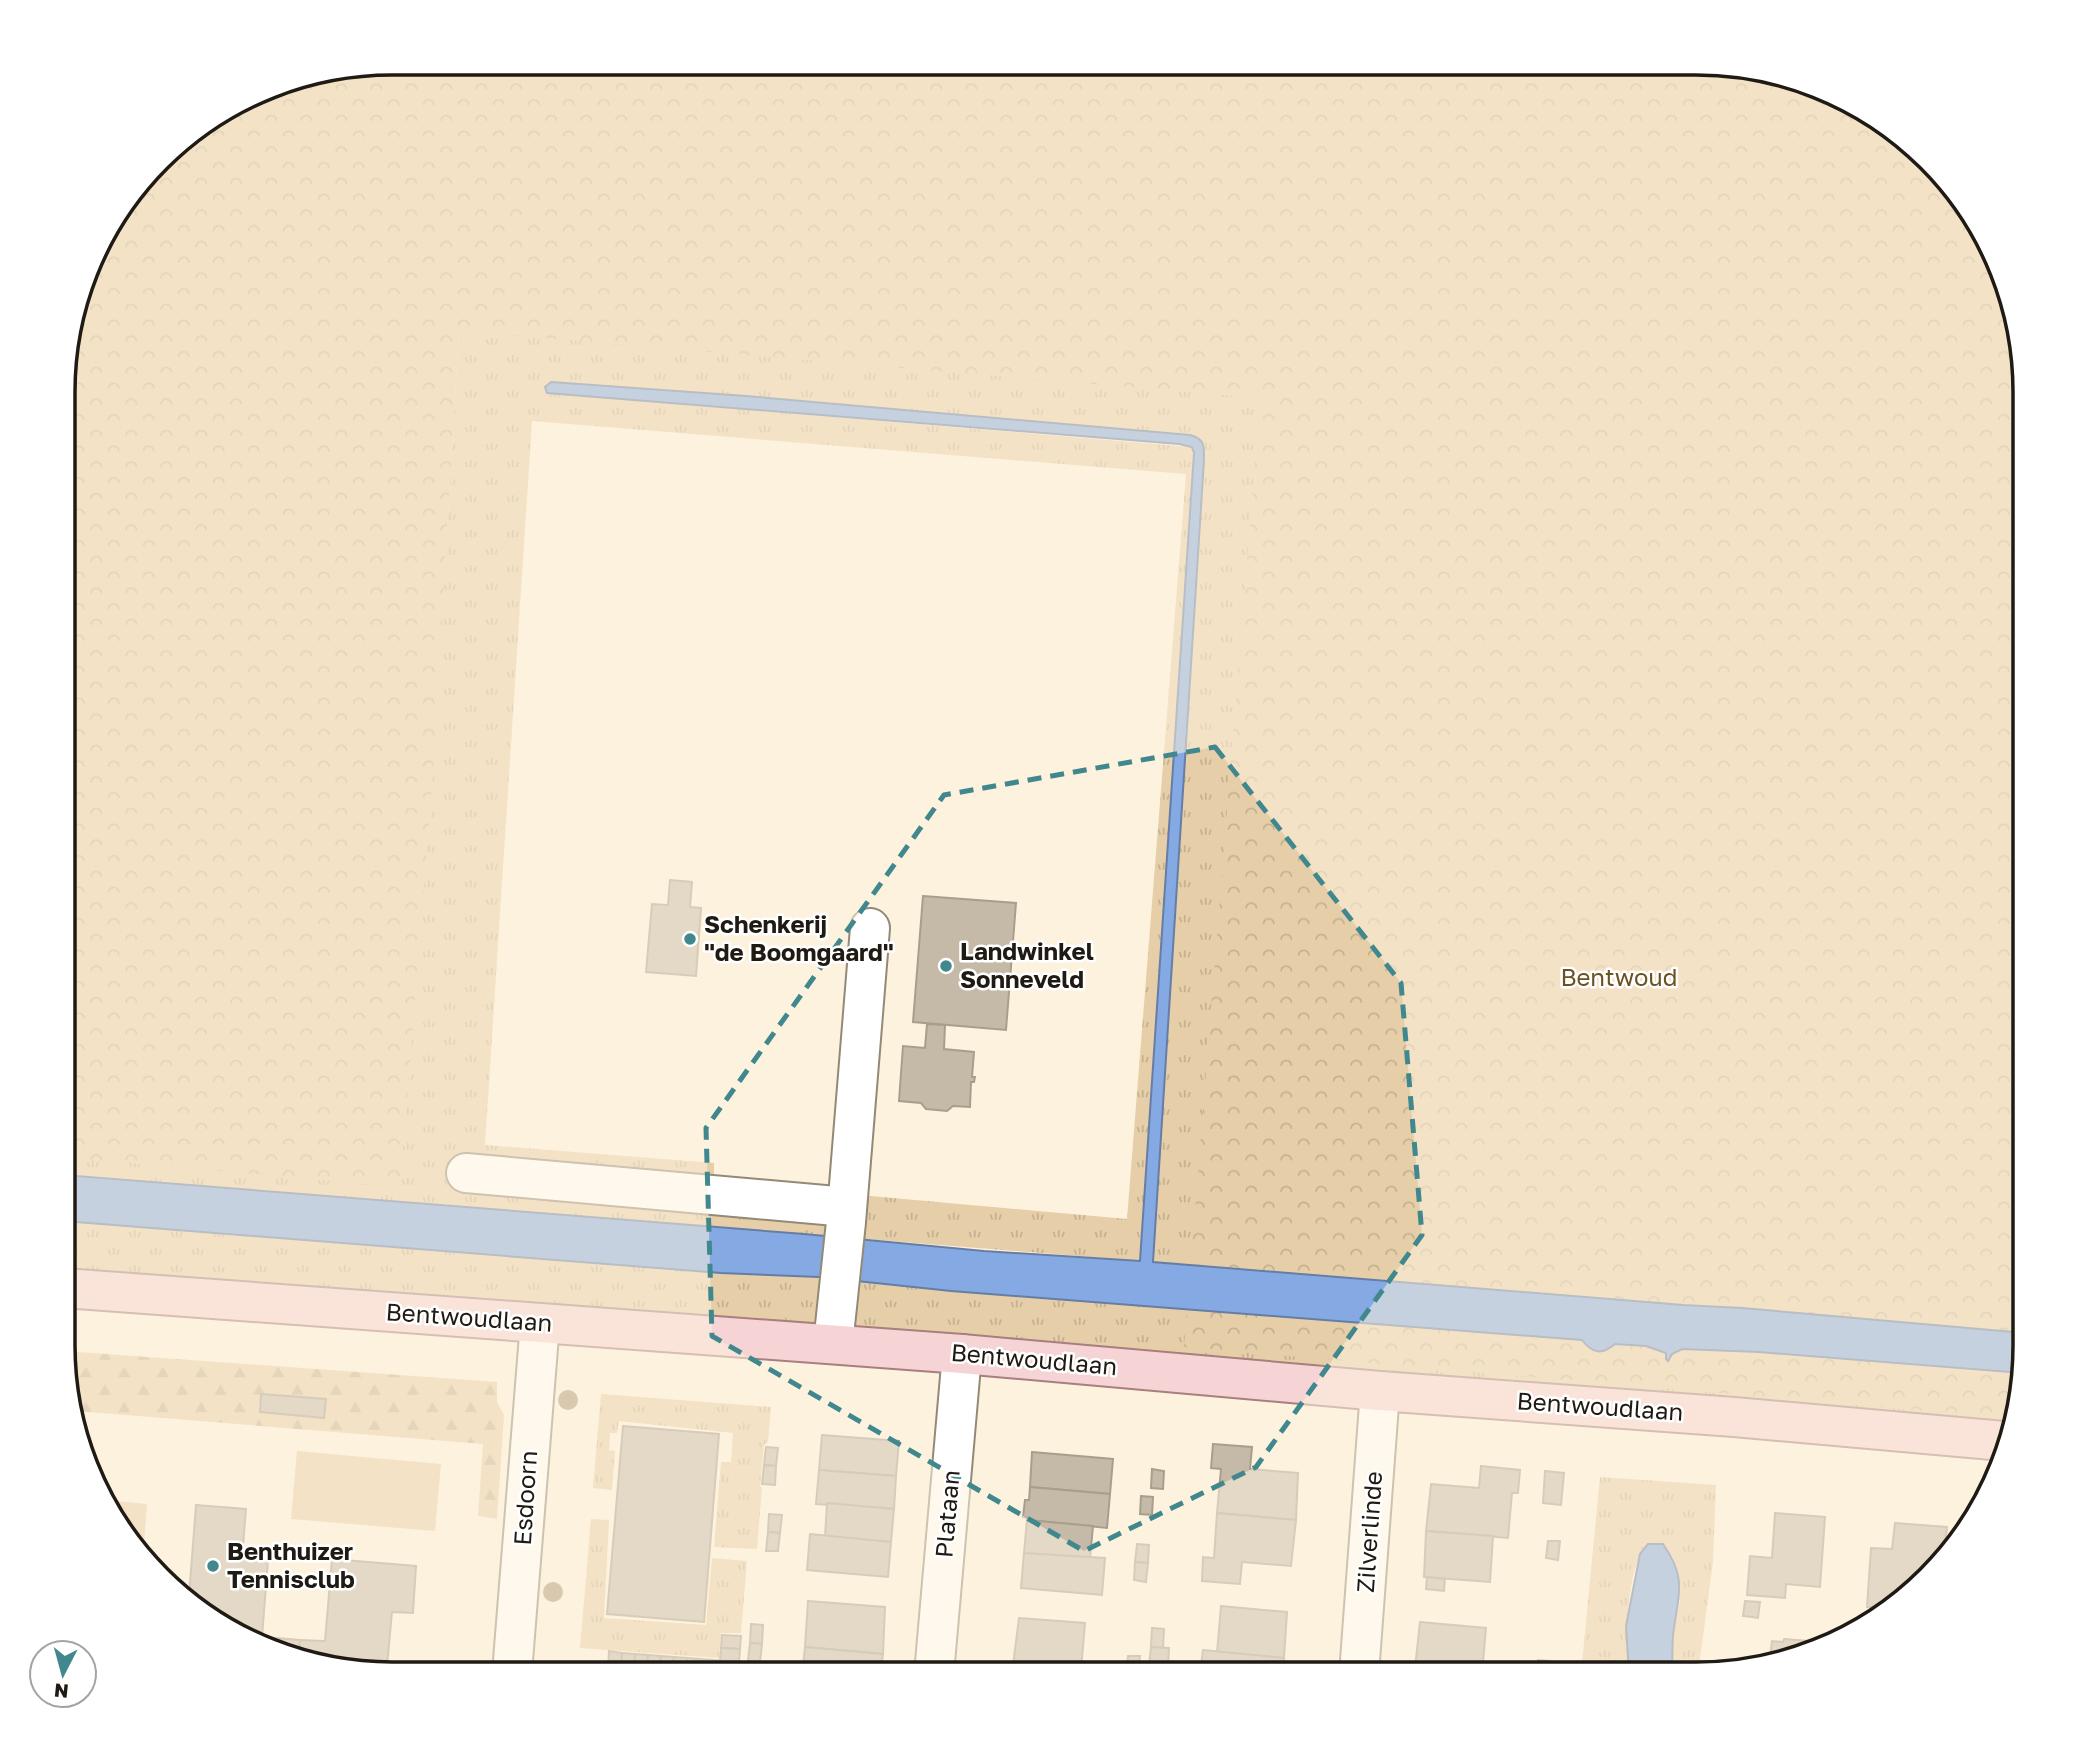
<svg xmlns="http://www.w3.org/2000/svg" width="2088" height="1737" viewBox="0 0 2088 1737" font-family="'Golos Text',sans-serif">
<style>
.grass{fill:url(#grass-tufts);fill-rule:evenodd}
.forest{fill:url(#forest-firs)}
.park{fill:url(#park-crowns)}
.garden{fill:#e6cfa8}
.water{fill:#84a9e3;stroke:#667ea5;stroke-width:2}
.building{fill:#c5baa8;stroke:#a99e8c;stroke-width:2}
.lines{fill:none;stroke-linecap:round;stroke-linejoin:round}
.minor-casing{stroke:#938977;stroke-width:42}
.major-casing{stroke:#a77f7e;stroke-width:42}
.minor{stroke:#fff;stroke-width:38}
.major{stroke:#f6d3d4;stroke-width:38}
.tree{fill:#ad9a76}
.marked{fill:none;stroke:#40888e;stroke-width:5;stroke-dasharray:14 9;stroke-linejoin:round}
.poi-dot{fill:#40888e;stroke:#fff;stroke-width:2.5}
.labels{text-anchor:middle;stroke-width:5;stroke-linejoin:round;paint-order:stroke}
.poi-label{font-size:24px;font-weight:bold;fill:#1f1b14;stroke:#fff;text-anchor:start}
.park-label{font-size:24px;fill:#6b5220;stroke:#fff}
.street-label{font-size:24px;fill:#1f1b14;stroke:#fff}
.rim{fill:none;stroke:#1f1b14;stroke-width:3.5}
</style>
<defs>
<pattern id="grass-tufts" width="24" height="20" patternUnits="userSpaceOnUse" patternTransform="scale(1.75)"><rect width="24" height="20" fill="#e6cfa8"/><path d="M3 7l-1-3M5 7V3M7 7l1-3M15 17l-1-3M17 17v-4M19 17l1-3" fill="none" stroke="#c5b190"/></pattern>
<pattern id="forest-firs" width="22" height="20" patternUnits="userSpaceOnUse" patternTransform="scale(1.75)"><rect width="22" height="20" fill="#e6cfa8"/><path d="M5 1l3.5 6h-7zM16 11l3.5 6h-7z" fill="#c5b190"/></pattern>
<pattern id="park-crowns" width="20" height="18" patternUnits="userSpaceOnUse" patternTransform="scale(1.75)"><rect width="20" height="18" fill="#e6cfa8"/><path d="M2 6a3 3 0 1 1 6 0M12 15a3 3 0 1 1 6 0" fill="none" stroke="#c5b190"/></pattern>
</defs>
<rect width="100%" height="100%" fill="#fdf2de"/>
<g class="grass">
<path d="M1928,159L2000,266L2025,393L1683,1305L1152,1262L1204,460C1204,446 1205,439 1190,435L746,396L552,382L546,387L547,393L1192,447L1194,453L1140,1261L64,1175L66,389L444,582L459,330ZM532,421L1186,474L1127,1219L714,1182V1163L485,1145Z"/>
<path d="M64,1221L721,1273L819,1277L2022,1373L2010,1421L897,1332L64,1268Z"/>
<path d="M601,1394L771,1407L768,1442L764,1445L760,1486L762,1488L757,1549L714,1547L721,1462H731L733,1433L619,1421L617,1433H610L609,1450L615,1451L612,1490L593,1488Z"/>
<path d="M1600,1477L1716,1485L1713,1562L1698,1674H1671L1673,1636L1680,1601L1648,1544C1624,1571 1627,1639 1629,1674H1581Z"/>
<path d="M591,1519L609,1520L604,1618L706,1625L712,1558L747,1561L741,1633H721L719,1658L580,1648Z"/>
</g>
<path class="forest" d="M64,1351L497,1382V1402L504,1415L497,1519L478,1516L483,1444L76,1411L64,1366Z"/>
<path class="park" d="M393,63L1717,64L1822,88L1928,159L2000,266L2025,393L2024,1366L2010,1418L1184,1347L1260,398L459,331L433,774L400,1187L64,1157L66,349L107,228L176,145L286,81Z"/>
<g class="garden">
<path d="M297,1451L441,1464L435,1531L291,1519Z"/>
<path d="M104,1500L147,1504L143,1555Z"/>
</g>
<g class="water">
<path d="M551,382L746,396L1190,435C1205,439 1204,446 1204,460L1153,1262L1683,1305L1742,1308L2024,1333L2022,1373L1759,1352L1682,1349L1672,1354L1668,1361L1666,1359V1353L1646,1346L1615,1344C1602,1355 1593,1354 1582,1340L951,1291L819,1277L721,1273L64,1221V1175L804,1234L984,1251L1140,1261L1194,453L1192,447L1179,444L547,393L545,387Z"/>
<path d="M1648,1544H1663C1688,1580 1678,1595 1673,1635C1672,1647 1673,1661 1671,1674H1629L1626,1626L1640,1554Z"/>
</g>
<g class="building">
<path d="M670,880L692,882L690,907L701,908L696,976L646,972L652,904L668,905Z"/>
<path d="M923,896L1016,903L1006,1030L913,1022Z"/>
<path d="M927,1024L945,1025L944,1049L974,1052L972,1077H975L974,1082H971L970,1107L953,1106L947,1111L926,1109L921,1103L899,1101L903,1046L925,1048Z"/>
<path d="M261,1394L326,1399L324,1418L260,1412Z"/>
<path d="M623,1426L719,1434L704,1622L607,1614Z"/>
<path d="M822,1435L899,1441L896,1476L819,1470Z"/>
<path d="M1213,1444L1252,1447L1250,1469L1298,1473L1296,1520L1217,1513L1221,1469L1211,1468Z"/>
<path d="M766,1447L778,1448L776,1466L764,1465Z"/>
<path d="M1032,1452L1113,1459L1110,1494L1030,1487Z"/>
<path d="M764,1465L776,1466L775,1485L762,1484Z"/>
<path d="M1481,1466L1520,1470L1518,1493H1512L1508,1538L1426,1531L1431,1484L1479,1488Z"/>
<path d="M1152,1469L1164,1471L1163,1489L1151,1488Z"/>
<path d="M819,1470L896,1476L894,1509L816,1504Z"/>
<path d="M1545,1471L1564,1473L1561,1505L1543,1503Z"/>
<path d="M1030,1487L1110,1494L1107,1528L1027,1520V1518L1023,1517L1025,1500H1029Z"/>
<path d="M1141,1496L1153,1497L1152,1515L1140,1514Z"/>
<path d="M827,1503L894,1509L891,1542L825,1537Z"/>
<path d="M196,1505L246,1509L242,1558L268,1560L262,1637L300,1640L299,1657L266,1649L195,1601V1597L189,1596Z"/>
<path d="M1217,1513L1296,1520L1291,1566L1242,1562L1240,1584L1202,1581L1203,1557L1214,1558Z"/>
<path d="M1775,1513L1825,1517L1820,1587L1786,1584L1785,1598L1747,1595L1750,1556L1772,1558Z"/>
<path d="M769,1514L782,1515L780,1533L768,1532Z"/>
<path d="M1027,1520L1093,1526L1090,1559L1024,1553Z"/>
<path d="M1895,1523L1947,1527L1944,1556L1929,1577L1882,1608L1867,1607L1871,1548L1892,1549Z"/>
<path d="M1426,1531L1493,1536L1490,1582L1424,1577Z"/>
<path d="M768,1532L780,1533L778,1551H766Z"/>
<path d="M810,1534L891,1542L888,1577L807,1570Z"/>
<path d="M1548,1541H1560L1558,1560L1546,1558Z"/>
<path d="M1137,1544L1149,1545L1148,1563L1135,1562Z"/>
<path d="M1024,1553L1105,1558L1102,1595L1021,1588Z"/>
<path d="M332,1559L416,1566L413,1613L392,1612L387,1666L314,1660L299,1657L300,1640L325,1641Z"/>
<path d="M1135,1562L1148,1563L1146,1582L1134,1580Z"/>
<path d="M1427,1577L1445,1579L1444,1591L1426,1589Z"/>
<path d="M808,1601L885,1607L883,1654L805,1647Z"/>
<path d="M1745,1601L1760,1602L1758,1618L1743,1616Z"/>
<path d="M1221,1606L1287,1612L1284,1658L1217,1653Z"/>
<path d="M1019,1618L1085,1623L1081,1670L1013,1665Z"/>
<path d="M1420,1622L1486,1628L1482,1674L1415,1668Z"/>
<path d="M751,1624L763,1625L762,1644L750,1643Z"/>
<path d="M1152,1628L1164,1629L1163,1648L1151,1647Z"/>
<path d="M722,1635L741,1636L740,1649L721,1648Z"/>
<path d="M1784,1639L1822,1642V1646H1826L1766,1660V1657H1770L1772,1641L1783,1642Z"/>
<path d="M750,1643L762,1644L760,1662L748,1661Z"/>
<path d="M805,1647L883,1654L880,1674H802Z"/>
<path d="M1151,1647L1169,1648L1168,1667L1149,1665Z"/>
<path d="M721,1648L740,1649L739,1662L720,1661Z"/>
<path d="M1203,1650L1284,1658L1283,1669L1282,1674H1200Z"/>
<path d="M609,1651L622,1653L621,1671L608,1670Z"/>
<path d="M622,1653L635,1654L634,1672L621,1671Z"/>
<path d="M635,1654L648,1655L646,1673L634,1672Z"/>
<path d="M648,1655L661,1656L659,1673H646Z"/>
<path d="M661,1656L674,1657L672,1673H659Z"/>
<path d="M1128,1656H1140L1138,1674H1126Z"/>
<path d="M674,1657L687,1658L686,1673H672Z"/>
<path d="M687,1658L700,1659L698,1673H686Z"/>
<path d="M700,1659L713,1660L711,1673H698Z"/>
<path d="M314,1660L387,1666V1673H371Z"/>
<path d="M713,1660L726,1661L725,1673H711Z"/>
<path d="M1538,1660L1550,1661L1549,1674H1536Z"/>
<path d="M726,1661L739,1662L738,1674L725,1673Z"/>
<path d="M1013,1665L1081,1670L1080,1674H1013Z"/>
<path d="M1415,1668L1479,1674H1414Z"/>
</g>
<g class="lines">
<defs>
<g id="minor">
<path d="M466,1173L847,1207"/>
<path d="M833,1344L846,1222L870,928"/>
<path d="M512,1673L540,1323"/>
<path d="M934,1674L962,1354"/>
<path d="M1359,1674L1380,1391"/>
</g>
<path id="major" d="M64,1288L962,1354L1380,1391L1734,1417L2004,1441"/>
</defs>
<use href="#minor" class="minor-casing"/>
<use href="#major" class="major-casing"/>
<use href="#minor" class="minor"/>
<use href="#major" class="major"/>
</g>
<g class="tree">
<circle cx="568" cy="1400" r="10"/>
<circle cx="553" cy="1592" r="10"/>
</g>
<path d="M0 0H2088V1737H0ZM1215,747L1401,983L1422,1235L1256,1467L1084,1551L712,1336L706,1128L944,795Z" fill="#fdf2de" fill-opacity=".55" fill-rule="evenodd"/>
<path class="marked" d="M1215,747L1401,983L1422,1235L1256,1467L1084,1551L712,1336L706,1128L944,795Z"/>
<g class="poi-dot">
<circle cx="690" cy="939" r="7"/>
<circle cx="946" cy="966" r="7"/>
<circle cx="213" cy="1566" r="7"/>
</g>
<g class="labels">
<g class="poi-label">
<text x="704" y="933">Schenkerij<tspan x="704" dy="28">"de Boomgaard"</tspan></text>
<text x="960" y="960">Landwinkel<tspan x="960" dy="28">Sonneveld</tspan></text>
<text x="227" y="1560">Benthuizer<tspan x="227" dy="28">Tennisclub</tspan></text>
</g>
<g class="park-label">
<text x="1619" y="986">Bentwoud</text>
</g>
<g class="street-label">
<text transform="translate(469 1318) rotate(4)" y="8">Bentwoudlaan</text>
<text transform="translate(1034 1360) rotate(5)" y="8">Bentwoudlaan</text>
<text transform="translate(1600 1407) rotate(4)" y="8">Bentwoudlaan</text>
<text transform="translate(526 1498) rotate(-86)" y="8">Esdoorn</text>
<text transform="translate(948 1514) rotate(-85)" y="8">Plataan</text>
<text transform="translate(1370 1532) rotate(-86)" y="8">Zilverlinde</text>
</g>
</g>
<path d="M0 0H2088V1737H0ZM392 75H1696A317 317 0 0 1 2013 392V1345A317 317 0 0 1 1696 1662H392A317 317 0 0 1 75 1345V392A317 317 0 0 1 392 75Z" fill="#fff" fill-rule="evenodd"/>
<path class="rim" d="M392 75H1696A317 317 0 0 1 2013 392V1345A317 317 0 0 1 1696 1662H392A317 317 0 0 1 75 1345V392A317 317 0 0 1 392 75Z"/>
<g transform="translate(63 1674) rotate(186)"><circle r="33" fill="#ffffff" stroke="#a5a4a1" stroke-width="2"/>
<path d="M0-5L12 26L0 18L-12 26Z" fill="#40888e"/>
<text y="-10" font-size="19" font-weight="bold" text-anchor="middle" fill="#1f1b14">N</text>
</g>
</svg>
